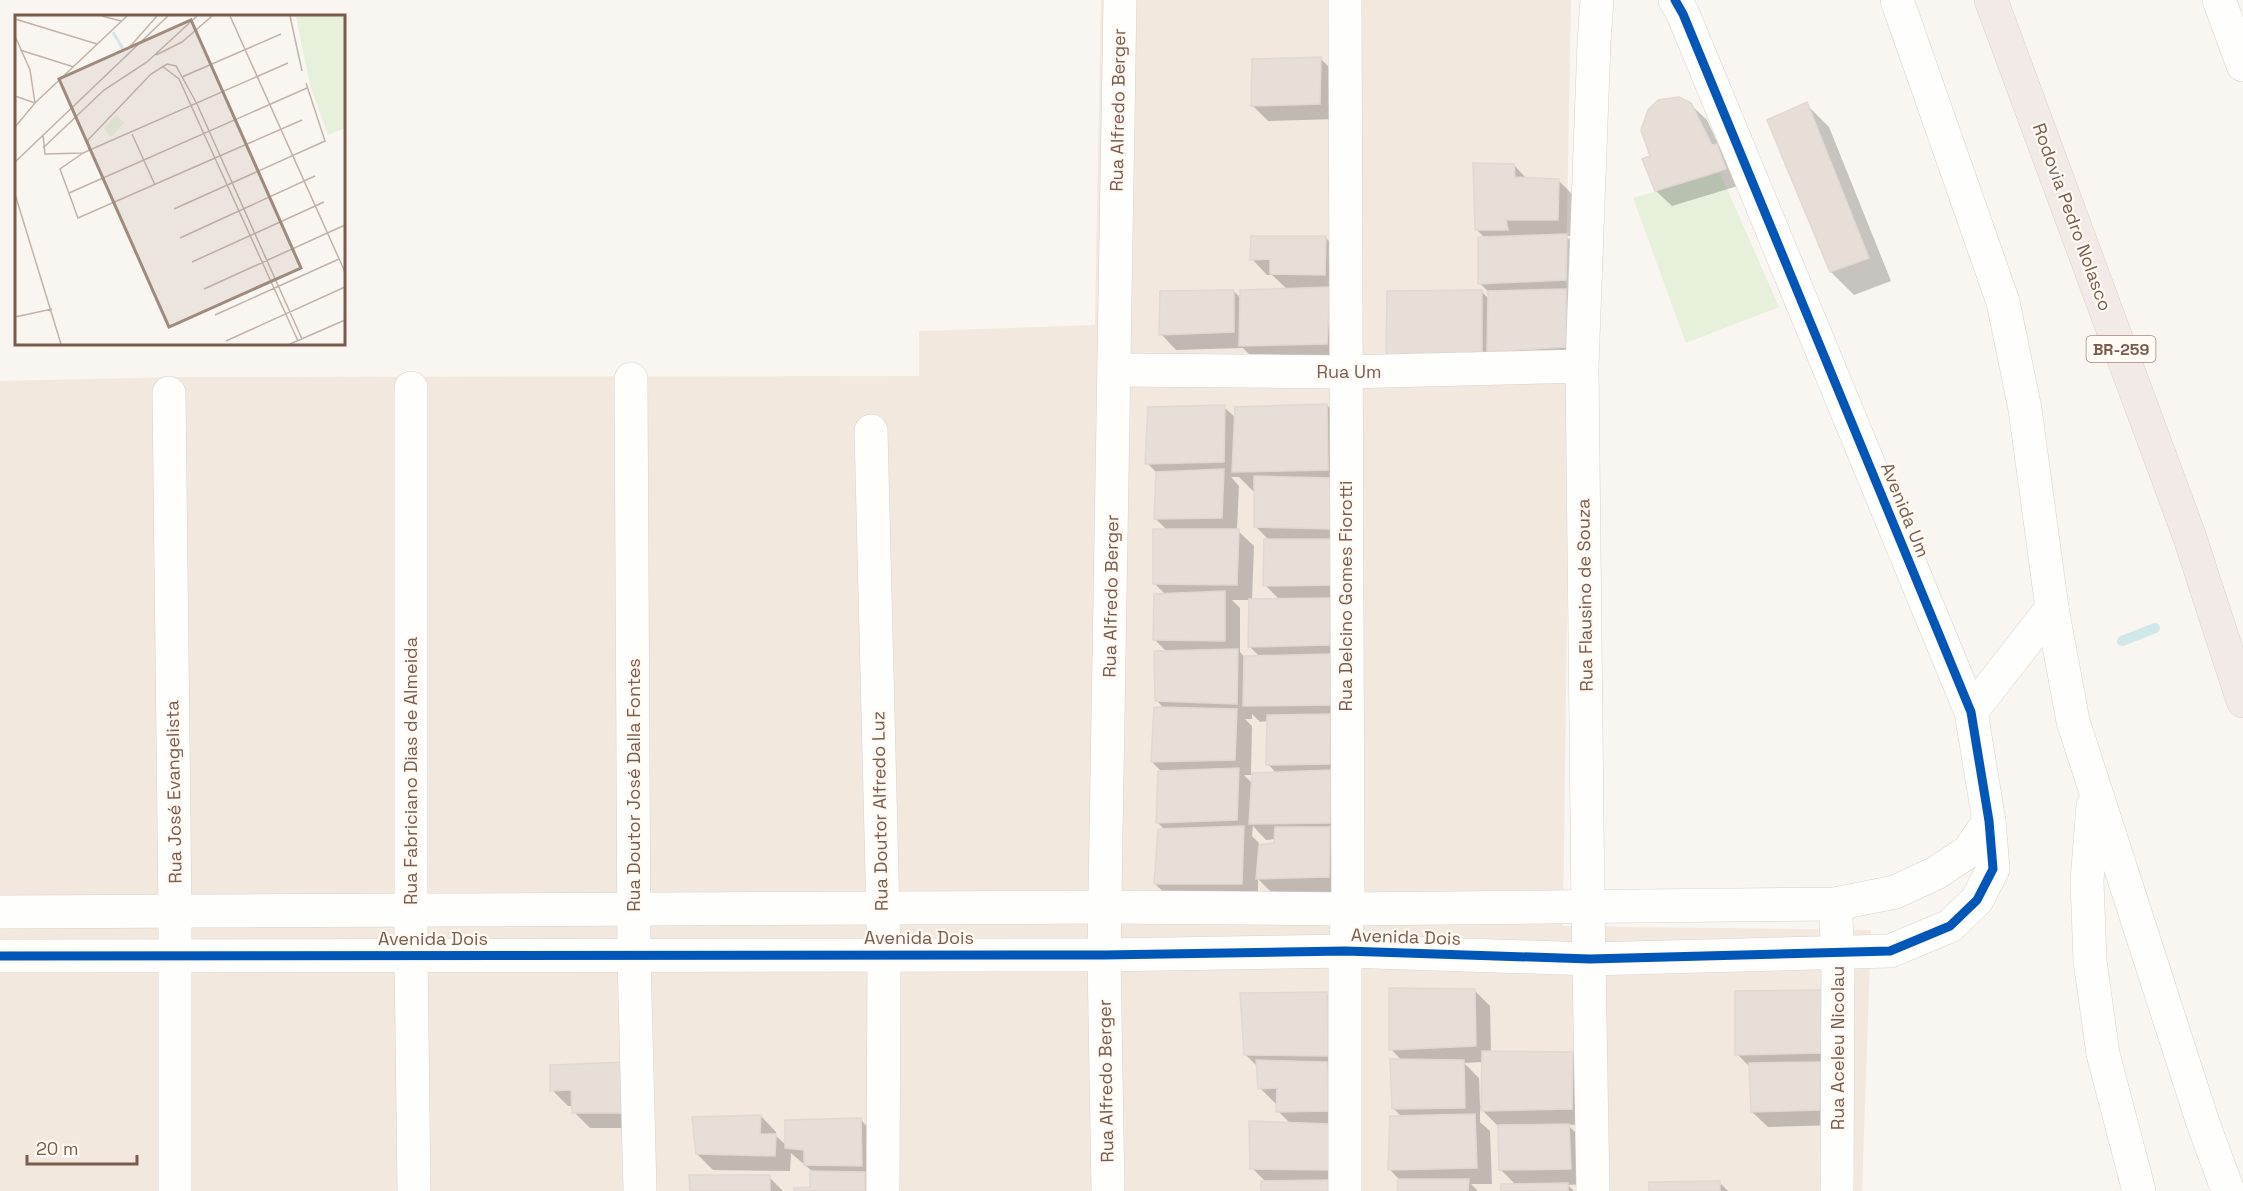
<svg xmlns="http://www.w3.org/2000/svg" width="2243" height="1191" viewBox="0 0 2243 1191" font-family="'Space Grotesk',sans-serif">
<style>
.residential{fill:#f2e8de}
.pitch{fill:#e7f0db}
.shadow{fill:#0003;fill-rule:evenodd}
.lines{fill:none;stroke-linecap:round;stroke-linejoin:round}
.stream{stroke:#d0e8ea;stroke-width:10}
.building{fill:#e6ded7;stroke:#e2d8d2;stroke-width:1.5}
.minor-casing{stroke:#d7d1cb;stroke-width:34}
.highway-casing{stroke:#dad1cc;stroke-width:34}
.minor{stroke:#fefefd;stroke-width:33}
.highway{stroke:#f2eae7;stroke-width:33}
.cycleway-casing{stroke:#fffaf3;stroke-width:13}
.cycleway{stroke:#0057b8;stroke-width:9}
.labels{text-anchor:middle;stroke-width:4.5;stroke-linejoin:round;paint-order:stroke}
.shield{fill:#fffaf3;stroke:#a28b7f;stroke-width:1.5}
.shield-label{font-size:16px;font-weight:bold;fill:#7a5c4d}
.street-label{font-size:18px;fill:#7a5c4d;stroke:#fffaf3}
.inset-river{fill:none;stroke:#d0e8ea;stroke-width:3}
.inset-road{fill:none;stroke:#c2b3aa;stroke-width:1.5}
.view{fill:#9f8a7d;fill-opacity:0.15;stroke:#9f8a7d;stroke-width:3}
.inset-edge{fill:none;stroke:#7a5c4d;stroke-width:3}
</style>
<rect width="100%" height="100%" fill="#f9f5f0"/>
<path class="residential" d="M1101,0H1571L1565,331L1568,537L1563,926L1871,930L1862,1191H0V381L178,377L919,376V331L1095,325Z"/>
<path class="pitch" d="M1720,173L1779,307L1686,343L1633,198Z"/>
<g class="shadow">
<path d="M1321,59L1336,74L1335,119L1268,121L1253,106Z"/>
<path d="M1690,104L1707,120L1721,150L1733,161L1741,185L1672,206L1656,191L1644,160L1652,157Z"/>
<path d="M1806,104L1829,127L1891,281L1854,295L1831,272Z"/>
<path d="M1514,165L1527,179L1558,180L1574,196L1573,236H1566L1582,252L1581,362L1411,380L1481,291L1490,300V293L1479,283L1486,239L1476,229Z"/>
<path d="M1325,237L1341,253L1342,359L1256,361L1243,348L1176,350L1161,334L1234,291L1241,299L1288,290L1272,275H1267L1252,259Z"/>
<path d="M1327,405L1350,429L1345,892L1273,894L1258,879V899H1171L1155,884L1165,830L1157,822L1162,772L1152,762L1165,709L1157,701L1167,652L1155,640L1166,595L1154,583L1167,530L1155,518L1158,474L1147,463L1224,407L1236,418ZM1231,477H1239L1256,494V527L1269,540L1265,585L1280,600H1252L1254,546L1237,530L1239,486ZM1232,600H1250V647L1260,657L1245,658L1240,652V608ZM1252,714L1260,722L1268,721V764L1277,774H1251L1252,726L1245,719H1252ZM1244,775H1253V784ZM1253,826L1266,840L1276,839V845L1259,846V843L1252,836Z"/>
<path d="M1474,990L1490,1006L1491,1053L1573,1054L1588,1069L1587,1124L1568,1125L1585,1142L1586,1184L1568,1185L1574,1191H1503L1516,1185L1500,1169L1498,1126L1480,1108V1122L1490,1131L1492,1184H1471L1478,1191H1399V1179L1390,1170L1402,1117L1394,1109L1402,1061L1391,1049ZM1483,1062L1482,1106H1480L1479,1078L1464,1063Z"/>
<path d="M1825,992L1835,1125L1768,1127L1752,1112L1751,1068L1737,1054Z"/>
<path d="M1326,993L1342,1009L1337,1191H1263L1266,1182L1252,1168L1291,1124L1278,1111V1104H1276L1260,1088L1258,1067L1245,1054Z"/>
<path d="M551,1067L644,1128H590L574,1112V1106H568L552,1090Z"/>
<path d="M761,1116L776,1132V1136L787,1146L861,1120L876,1136L880,1191H795L812,1188L814,1173L791,1153L790,1171L713,1170L697,1154Z"/>
<path d="M769,1177L783,1191H691Z"/>
<path d="M1719,1182L1728,1191H1651Z"/>
</g>
<g class="lines">
<path class="stream" d="M2122,641L2155,628"/>
</g>
<g class="building">
<path d="M1321,57L1320,104L1251,106L1252,59Z"/>
<path d="M1679,97L1691,103L1712,145L1717,144L1726,169L1655,191L1642,159L1650,156L1641,130L1648,110L1658,100Z"/>
<path d="M1807,102L1869,258L1830,272L1767,120Z"/>
<path d="M1473,163L1514,164L1515,177L1559,179L1558,220H1506L1508,230H1475Z"/>
<path d="M1567,234L1566,280L1478,284V237Z"/>
<path d="M1251,236H1326L1325,275L1270,274V259L1250,260Z"/>
<path d="M1330,287L1327,344L1239,346L1240,290Z"/>
<path d="M1566,289V347L1487,352L1488,291Z"/>
<path d="M1234,290V332L1159,335L1160,291Z"/>
<path d="M1482,290V355L1386,357L1387,291Z"/>
<path d="M1327,404L1328,470L1232,472L1235,407Z"/>
<path d="M1225,405L1224,462L1145,464L1148,407Z"/>
<path d="M1224,469L1222,518L1154,519L1156,472Z"/>
<path d="M1254,476L1330,478L1331,529L1254,527Z"/>
<path d="M1153,529H1239L1237,585L1153,584Z"/>
<path d="M1264,539H1331V585L1263,586Z"/>
<path d="M1225,591V641L1153,640L1154,594Z"/>
<path d="M1331,598L1329,645L1248,647L1249,599Z"/>
<path d="M1238,649L1237,704L1155,701L1154,651Z"/>
<path d="M1330,654L1331,705L1243,706L1244,656Z"/>
<path d="M1154,707L1237,709L1235,760L1151,762Z"/>
<path d="M1331,714L1330,764L1266,765L1267,715Z"/>
<path d="M1239,768L1237,820L1156,823L1158,771Z"/>
<path d="M1331,770L1330,823L1249,824L1252,773Z"/>
<path d="M1244,826L1242,884H1154L1158,829Z"/>
<path d="M1275,827H1330L1329,877L1256,879L1259,845L1274,843Z"/>
<path d="M1389,988L1475,989L1476,1046L1389,1050Z"/>
<path d="M1826,990L1821,1053L1735,1055V991Z"/>
<path d="M1327,992L1328,1056L1244,1055L1240,993Z"/>
<path d="M1482,1051L1573,1052L1572,1109L1481,1111Z"/>
<path d="M1390,1059L1464,1060L1465,1108L1392,1109Z"/>
<path d="M1256,1060L1327,1062L1328,1111L1276,1112L1277,1088L1258,1089Z"/>
<path d="M627,1062L629,1113H572L571,1090L550,1091V1065Z"/>
<path d="M1821,1062L1820,1110L1751,1112L1749,1063Z"/>
<path d="M1475,1114L1477,1168L1388,1170L1390,1116Z"/>
<path d="M761,1115L760,1134H776L775,1156L696,1154L692,1117Z"/>
<path d="M861,1118L862,1166L804,1165V1150L785,1148V1120Z"/>
<path d="M1249,1121L1329,1124V1170L1250,1169Z"/>
<path d="M1569,1124L1571,1169L1499,1170L1498,1125Z"/>
<path d="M810,1171L865,1172V1191H794V1188L810,1187Z"/>
<path d="M689,1175H770V1191H690Z"/>
<path d="M1398,1179H1469L1468,1191H1397Z"/>
<path d="M1328,1180V1191H1261V1181Z"/>
<path d="M1720,1181V1191H1649V1182Z"/>
<path d="M1568,1183V1191H1501V1184Z"/>
</g>
<g class="lines">
<defs>
<g id="minor">
<path d="M1897,0L2003,302L2025,409L2052,608L2073,721L2203,1123L2228,1191"/>
<path d="M2219,0L2243,65"/>
<path d="M1115,370L1345,372L1582,366"/>
<path d="M631,379L634,956L640,1191"/>
<path d="M411,388V956L414,1191"/>
<path d="M169,393L175,911V1191"/>
<path d="M871,431L884,955L883,1191"/>
<path d="M1971,712L2052,608"/>
<path d="M2093,806L2087,881L2090,961L2103,1054L2139,1191"/>
<path d="M1835,904L1838,953L1837,1191"/>
<path d="M0,912L1105,907L1348,909L1835,904L1895,892L1936,873L1969,851L1989,821"/>
<path d="M0,956L1104,955L1345,951L1590,959L1890,951L1950,926L1977,900L1993,869L1989,821L1971,712L1683,14L1675,0"/>
<path d="M1108,1191L1104,955L1120,0"/>
<path d="M1345,1191V951L1348,909L1345,0"/>
<path d="M1593,1191L1588,908L1582,366L1594,42L1597,0"/>
</g>
<path id="highway" d="M1991,0L2189,535L2243,701"/>
</defs>
<use href="#minor" class="minor-casing"/>
<use href="#highway" class="highway-casing"/>
<use href="#minor" class="minor"/>
<use href="#highway" class="highway"/>
<defs>
<path id="cycleway" d="M0,956L1104,955L1345,951L1590,959L1890,951L1950,926L1977,900L1993,869L1989,821L1971,712L1683,14L1675,0"/>
</defs>
<use href="#cycleway" class="cycleway-casing"/>
<use href="#cycleway" class="cycleway"/>
</g>
<g class="labels">
<rect class="shield" x="2086.5" y="336" width="69" height="26" rx="4.5"/>
<g class="shield-label">
<text x="2121" y="355">BR-259</text>
</g>
<g class="street-label">
<text transform="translate(1118 110) rotate(-89)" y="6">Rua Alfredo Berger</text>
<text transform="translate(2072 217) rotate(70)" y="6">Rodovia Pedro Nolasco</text>
<text x="1349" y="378">Rua Um</text>
<text transform="translate(1905 510) rotate(68)" y="6">Avenida Um</text>
<text transform="translate(1585 595) rotate(-91)" y="6">Rua Flausino de Souza</text>
<text transform="translate(1111 596) rotate(-89)" y="6">Rua Alfredo Berger</text>
<text transform="translate(1346 596) rotate(-90)" y="6">Rua Delcino Gomes Fiorotti</text>
<text transform="translate(411 771) rotate(-90)" y="6">Rua Fabriciano Dias de Almeida</text>
<text transform="translate(634 785) rotate(-90)" y="6">Rua Doutor José Dalla Fontes</text>
<text transform="translate(174 792) rotate(-91)" y="6">Rua José Evangelista</text>
<text transform="translate(880 811) rotate(-91)" y="6">Rua Doutor Alfredo Luz</text>
<text transform="translate(1406 937) rotate(2)" y="6">Avenida Dois</text>
<text x="919" y="944">Avenida Dois</text>
<text x="433" y="945">Avenida Dois</text>
<text transform="translate(1838 1048) rotate(-90)" y="6">Rua Aceleu Nicolau</text>
<text transform="translate(1106 1081) rotate(-91)" y="6">Rua Alfredo Berger</text>
</g>
</g>
<g transform="translate(15 15)">
<rect width="330" height="330" fill="#f9f5f0"/>
<path d="M281,1H330V113L313,120L295,70Z" fill="#e7f0db"/>
<path d="M101,100L109,108L96,122L89,113Z" fill="#e7f0db"/>
<path class="inset-river" d="M98,17L108,34"/>
<path class="inset-road" d="M87,1L106,6M215,1L330,257M275,1L287,56M0,4L82,29M0,21L15,55L20,88M5,35L59,52M112,35L142,1M141,40L167,27L197,1M147,51L164,64L283,326M167,62L266,19M0,81L20,88M0,112L20,88L112,1M117,119L140,170M28,120L30,139L68,138L273,48M28,133L89,75L132,47L182,1M74,136L73,125L136,59L152,49L161,51L182,89L287,324M68,138L45,154L63,203L287,105M0,147L153,1M54,178L292,73M0,179L46,329M159,194L310,126L291,68M165,223L300,161M177,247L309,187M189,274L330,210M200,300L324,244M0,302L37,294M211,326L330,272M275,329L330,305"/>
<path class="view" d="M176,5L286,253L154,312L44,64Z"/>
<rect width="330" height="330" class="inset-edge"/>
</g>
<path d="M27 1155v9h110v-9" fill="none" stroke="#7a5c4d" stroke-width="3"/>
<text x="36" y="1155" font-size="18" fill="#7a5c4d" stroke="#fffaf3" stroke-width="4.5" paint-order="stroke">20 m</text>
</svg>
